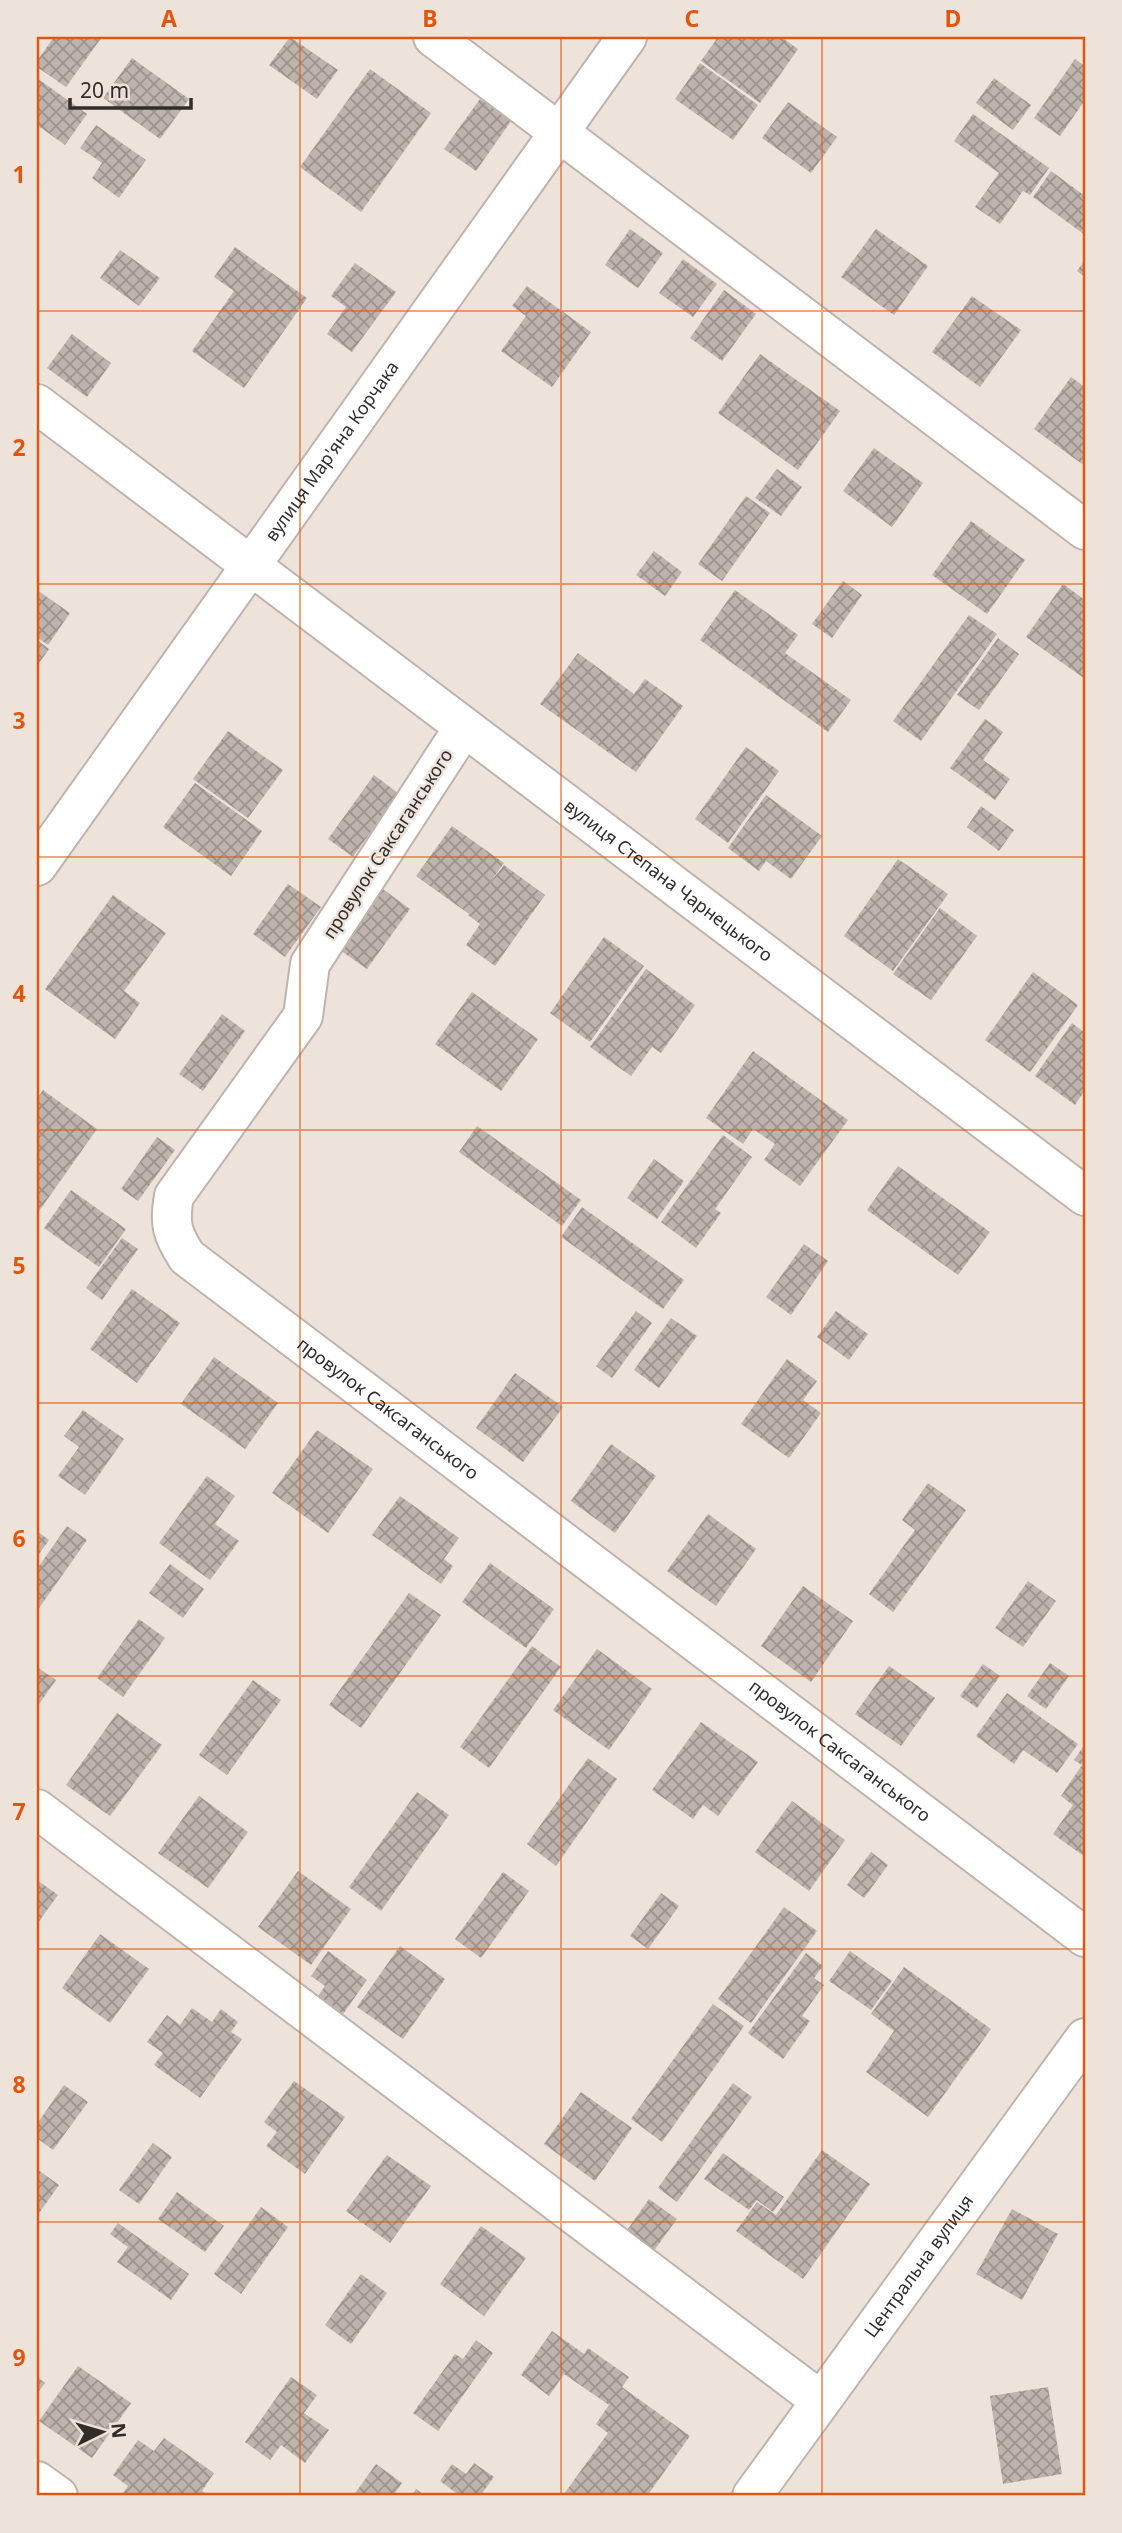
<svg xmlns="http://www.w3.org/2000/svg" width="1122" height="2533" viewBox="0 0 1122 2533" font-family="'Noto Sans',sans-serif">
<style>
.building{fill:url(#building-cross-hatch)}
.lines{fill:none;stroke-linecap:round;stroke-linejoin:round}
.minor-casing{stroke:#bfb4ad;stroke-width:42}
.minor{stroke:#fff;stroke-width:38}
.grid{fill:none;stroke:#df570e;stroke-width:2;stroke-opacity:0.55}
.labels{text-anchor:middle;stroke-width:5;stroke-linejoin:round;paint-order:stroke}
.street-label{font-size:18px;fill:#312d2a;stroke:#eee3db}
.neatline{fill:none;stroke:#df570e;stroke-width:2.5}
.grid-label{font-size:23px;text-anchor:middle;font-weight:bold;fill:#df570e}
</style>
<defs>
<pattern id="building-cross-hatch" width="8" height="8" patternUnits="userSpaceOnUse" patternTransform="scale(1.75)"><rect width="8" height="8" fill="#bfb4ad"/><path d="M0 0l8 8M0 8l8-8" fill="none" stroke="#9c938d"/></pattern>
</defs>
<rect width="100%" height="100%" fill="#eee3db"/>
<g class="building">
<path d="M54,37H102L66,87L37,67V61Z"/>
<path d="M290,37L338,70L317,99L269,65Z"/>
<path d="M718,37H781L798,49L760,103L701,61Z"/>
<path d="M132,58L189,99L160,139L103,98Z"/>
<path d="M1075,59L1085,66V100L1060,136L1034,118Z"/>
<path d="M700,63L758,105L733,140L675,99Z"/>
<path d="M370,69L431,113L361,212L300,167Z"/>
<path d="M37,78L87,114L65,145L37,125Z"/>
<path d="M994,78L1031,105L1013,130L976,103Z"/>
<path d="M480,99L511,121L476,171L444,149Z"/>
<path d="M788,102L837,137L811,173L762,138Z"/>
<path d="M973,114L1049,168L1030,195L1023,191L1000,224L975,207L999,173L954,141Z"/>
<path d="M96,125L146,160L119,198L92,178L102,163L80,148Z"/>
<path d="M1051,171L1085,196V235L1033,197Z"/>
<path d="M630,229L663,253L638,288L605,265Z"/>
<path d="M876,229L928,266L894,315L841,277Z"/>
<path d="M235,247L307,298L244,388L192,351L234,291L214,277Z"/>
<path d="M120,250L160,278L139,306L100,278Z"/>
<path d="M683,259L717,284L693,317L659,293Z"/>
<path d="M1085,260V277L1077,271Z"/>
<path d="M355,263L396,292L352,352L327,334L346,307L331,296Z"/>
<path d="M527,286L591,332L552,387L501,351L526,316L512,306Z"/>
<path d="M724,290L756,314L722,361L690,338Z"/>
<path d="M972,296L1021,330L980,387L932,352Z"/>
<path d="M72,334L111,363L87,397L47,368Z"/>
<path d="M760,354L840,411L798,470L718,413Z"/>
<path d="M1071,377L1085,387V459L1082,464L1034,429Z"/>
<path d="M874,448L923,483L892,527L843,491Z"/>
<path d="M777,469L802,487L781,516L755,498Z"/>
<path d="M746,496L770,513L722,581L698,564Z"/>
<path d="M971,521L1025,560L987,614L932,575Z"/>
<path d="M654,551L682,572L665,596L636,575Z"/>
<path d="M843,581L862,595L832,638L812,624Z"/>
<path d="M1063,584L1085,600V679L1026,637Z"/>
<path d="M37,590L70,613L48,645L37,637Z"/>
<path d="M735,590L798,635L785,653L851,700L828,732L700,640Z"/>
<path d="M969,615L997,634L921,741L893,721Z"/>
<path d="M998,638L1019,654L979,710L957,695Z"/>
<path d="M37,640L49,649L37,666Z"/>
<path d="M578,653L634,694L645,679L683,706L636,772L540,704Z"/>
<path d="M985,719L1003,732L983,760L1010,779L995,800L950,768Z"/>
<path d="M228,731L283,770L248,818L193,779Z"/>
<path d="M746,747L779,771L728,843L695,819Z"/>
<path d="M374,775L398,793L353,857L328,839Z"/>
<path d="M195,783L262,831L231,876L163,827Z"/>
<path d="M766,795L822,836L791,879L766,861L759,871L728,848Z"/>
<path d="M981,806L1014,830L999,851L967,827Z"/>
<path d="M452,826L504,863L488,885L504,865L545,895L495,966L466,945L480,924L468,915L469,914L416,876Z"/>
<path d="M898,859L948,894L893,971L844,936Z"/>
<path d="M288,884L321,907L285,957L253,934Z"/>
<path d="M380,887L410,909L367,969L337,948Z"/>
<path d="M113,895L166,933L124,991L140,1003L115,1039L45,989Z"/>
<path d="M940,908L977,936L931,1000L893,974Z"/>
<path d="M604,937L644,966L590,1042L550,1013Z"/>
<path d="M646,969L695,1005L661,1053L652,1047L631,1076L590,1047Z"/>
<path d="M1033,972L1078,1005L1030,1072L985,1040Z"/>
<path d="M472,992L538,1039L501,1091L435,1044Z"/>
<path d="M222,1014L245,1031L203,1091L179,1074Z"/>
<path d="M1072,1023L1085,1033V1090L1075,1105L1035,1076Z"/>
<path d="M753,1051L848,1120L800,1186L764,1160L775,1144L753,1129L743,1144L706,1118Z"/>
<path d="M43,1090L97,1129L37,1214V1099Z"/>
<path d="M477,1126L581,1200L562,1226L459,1152Z"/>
<path d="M723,1135L752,1157L715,1209L721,1213L696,1248L661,1222Z"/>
<path d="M157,1137L175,1150L138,1201L121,1189Z"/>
<path d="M654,1159L684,1181L657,1219L627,1198Z"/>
<path d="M898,1166L990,1232L958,1275L867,1210Z"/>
<path d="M71,1190L126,1229L99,1267L44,1228Z"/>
<path d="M582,1207L684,1280L663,1309L561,1237Z"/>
<path d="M122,1238L138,1249L102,1300L86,1288Z"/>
<path d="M804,1244L828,1261L791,1315L766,1297Z"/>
<path d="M132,1289L180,1323L137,1383L90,1349Z"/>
<path d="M636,1311L652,1323L612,1378L596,1366Z"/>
<path d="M836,1311L868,1334L849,1360L817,1337Z"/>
<path d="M671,1318L697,1336L659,1388L634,1370Z"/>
<path d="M214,1357L278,1403L245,1449L181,1404Z"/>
<path d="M787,1359L817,1381L803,1400L821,1413L789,1458L741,1424Z"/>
<path d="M515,1373L563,1407L523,1462L476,1428Z"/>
<path d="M83,1410L124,1439L85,1495L58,1476L79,1447L64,1436Z"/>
<path d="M317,1430L373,1469L328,1533L272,1493Z"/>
<path d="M611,1444L656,1476L615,1533L571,1501Z"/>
<path d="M207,1476L235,1496L215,1524L239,1541L210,1580L159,1543Z"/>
<path d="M928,1483L966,1510L893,1612L869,1594L915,1530L902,1520Z"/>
<path d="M400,1496L459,1538L444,1559L453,1566L441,1584L372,1535Z"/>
<path d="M708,1514L756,1549L716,1606L667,1571Z"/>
<path d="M67,1526L87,1540L37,1611V1569Z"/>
<path d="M37,1531L49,1540L37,1557Z"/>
<path d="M490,1563L554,1609L526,1648L462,1602Z"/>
<path d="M170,1564L204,1589L183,1618L149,1593Z"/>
<path d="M1028,1581L1056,1601L1023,1647L995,1628Z"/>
<path d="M803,1586L853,1621L811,1682L761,1646Z"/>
<path d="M409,1593L441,1615L361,1728L329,1705Z"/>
<path d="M139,1619L165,1638L123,1697L97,1678Z"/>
<path d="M532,1646L561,1667L489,1768L460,1747Z"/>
<path d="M597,1649L652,1689L609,1750L553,1710Z"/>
<path d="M1050,1663L1069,1676L1046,1709L1027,1696Z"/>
<path d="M983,1664L1000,1676L977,1708L960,1696Z"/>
<path d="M889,1666L935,1698L901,1746L855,1714Z"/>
<path d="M37,1667L56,1680L37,1707Z"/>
<path d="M253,1680L281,1700L227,1775L199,1755Z"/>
<path d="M1007,1693L1078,1744L1057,1773L1023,1750L1014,1764L976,1736Z"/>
<path d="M117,1713L162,1745L110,1816L66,1785Z"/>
<path d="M701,1722L758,1762L718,1816L703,1805L693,1819L652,1790Z"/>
<path d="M1085,1744V1857L1053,1834L1073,1805L1061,1796L1082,1765L1074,1760Z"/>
<path d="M588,1758L617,1779L556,1866L527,1844Z"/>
<path d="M417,1792L449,1815L381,1911L349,1887Z"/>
<path d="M199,1796L248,1832L208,1888L158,1853Z"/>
<path d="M792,1801L845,1840L809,1891L755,1852Z"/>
<path d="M871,1852L888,1865L864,1898L847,1885Z"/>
<path d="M298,1871L351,1909L311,1965L258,1927Z"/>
<path d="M503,1872L529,1891L481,1958L455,1939Z"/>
<path d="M37,1880L58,1895L37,1924Z"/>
<path d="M661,1893L679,1906L648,1949L630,1936Z"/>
<path d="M784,1907L817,1931L751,2023L718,1999Z"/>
<path d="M100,1934L149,1969L110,2023L62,1988Z"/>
<path d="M400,1946L445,1979L403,2039L357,2007Z"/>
<path d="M328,1951L367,1980L343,2014L318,1996L325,1986L311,1976Z"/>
<path d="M850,1951L892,1981L871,2010L829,1981Z"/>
<path d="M806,1953L823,1966L814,1978L824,1985L802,2016L810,2021L783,2059L748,2033Z"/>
<path d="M904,1967L991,2029L928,2117L866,2072L894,2031L871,2014Z"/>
<path d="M713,2004L744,2026L662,2142L631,2119Z"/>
<path d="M192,2008L212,2022L221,2009L238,2022L231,2032L242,2039L200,2098L154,2065L163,2053L147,2042L167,2015L180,2025Z"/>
<path d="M294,2081L345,2117L305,2174L266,2146L277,2132L264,2122Z"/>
<path d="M733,2083L752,2097L677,2202L658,2188Z"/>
<path d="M64,2085L88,2102L53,2150L37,2138V2124Z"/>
<path d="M581,2092L632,2128L595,2181L544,2144Z"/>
<path d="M153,2143L172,2157L139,2204L119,2190Z"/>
<path d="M822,2150L870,2184L803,2279L736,2231L757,2202L776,2215Z"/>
<path d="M723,2153L784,2197L773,2212L757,2200L749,2210L704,2179Z"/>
<path d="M387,2155L431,2186L390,2243L346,2211Z"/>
<path d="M37,2169L59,2185L37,2216Z"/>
<path d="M177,2192L224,2226L205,2252L158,2219Z"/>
<path d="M649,2199L677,2219L650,2256L623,2236Z"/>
<path d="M261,2207L288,2227L241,2294L214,2274Z"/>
<path d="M1012,2209L1058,2234L1022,2300L976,2274Z"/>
<path d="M118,2223L189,2274L171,2300L117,2262L128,2247L110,2234Z"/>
<path d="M481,2226L526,2258L484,2316L440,2284Z"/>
<path d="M361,2274L387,2293L351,2344L325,2325Z"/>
<path d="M552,2331L584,2354L588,2348L629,2377L622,2387L690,2436L647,2496L564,2494L608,2433L596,2424L609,2405L564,2374L549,2396L521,2375Z"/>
<path d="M476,2340L493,2353L438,2431L413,2413L455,2354L463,2359Z"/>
<path d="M78,2366L131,2403L92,2458L39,2421Z"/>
<path d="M37,2377L45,2383L37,2394Z"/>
<path d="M291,2377L317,2395L304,2413L329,2430L305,2463L281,2445L270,2460L245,2442Z"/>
<path d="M1048,2387L1062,2474L1003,2484L990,2396Z"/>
<path d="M164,2438L214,2473L202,2491L210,2496H121L128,2486L113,2475L138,2440L154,2451Z"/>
<path d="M474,2463L494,2477L480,2496H460L440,2481L452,2464L466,2474Z"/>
<path d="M376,2464L402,2483L393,2496H353Z"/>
<path d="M416,2489L426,2496H411Z"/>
</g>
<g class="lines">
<defs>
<g id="minor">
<path d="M433,37L1085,530"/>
<path id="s1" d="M37,404L1085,1196"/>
<path id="s2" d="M464,727L310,964L303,1016L174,1196C169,1224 172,1234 187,1257L1085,1937"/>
<path id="s3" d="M37,866L627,37"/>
<path d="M37,1809L821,2401"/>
<path d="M37,2481L58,2496"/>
<path id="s4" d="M752,2496L1085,2038"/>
</g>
</defs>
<use href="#minor" class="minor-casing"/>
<use href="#minor" class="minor"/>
</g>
<path class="grid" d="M300,37V2496M561,37V2496M822,37V2496M37,311H1085M37,584H1085M37,857H1085M37,1130H1085M37,1403H1085M37,1676H1085M37,1949H1085M37,2222H1085"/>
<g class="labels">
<g class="street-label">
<text dy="6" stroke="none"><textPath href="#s3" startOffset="509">вулиця Мар'яна Корчака</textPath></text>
<text transform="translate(388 844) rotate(-57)" y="6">провулок Саксаганського</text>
<text dy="6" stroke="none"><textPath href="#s1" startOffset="791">вулиця Степана Чарнецького</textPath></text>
<text dy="6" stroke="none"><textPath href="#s2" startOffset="873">провулок Саксаганського</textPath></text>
<text dy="6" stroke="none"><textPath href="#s2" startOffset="1440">провулок Саксаганського</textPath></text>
<text dy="6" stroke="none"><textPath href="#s4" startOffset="284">Центральна вулиця</textPath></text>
</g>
</g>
<rect width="1122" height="2533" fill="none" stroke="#eee3db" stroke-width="77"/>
<g transform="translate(102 2432) rotate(85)" stroke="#eee3db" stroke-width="5" paint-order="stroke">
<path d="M0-5L12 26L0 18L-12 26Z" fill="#312d2a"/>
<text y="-10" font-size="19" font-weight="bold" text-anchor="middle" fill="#312d2a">N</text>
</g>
<path d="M70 98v10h121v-10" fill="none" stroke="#312d2a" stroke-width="3.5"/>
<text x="80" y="98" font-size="21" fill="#312d2a" stroke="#eee3db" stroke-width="5" paint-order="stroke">20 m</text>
<rect x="38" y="38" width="1046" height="2456" class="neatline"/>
<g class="grid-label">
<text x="169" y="27">A</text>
<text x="430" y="27">B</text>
<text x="692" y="27">C</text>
<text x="953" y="27">D</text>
<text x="19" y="183">1</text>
<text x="19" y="456">2</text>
<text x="19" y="729">3</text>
<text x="19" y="1002">4</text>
<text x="19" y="1274">5</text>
<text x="19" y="1547">6</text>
<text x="19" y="1820">7</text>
<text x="19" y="2093">8</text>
<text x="19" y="2366">9</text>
</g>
</svg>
